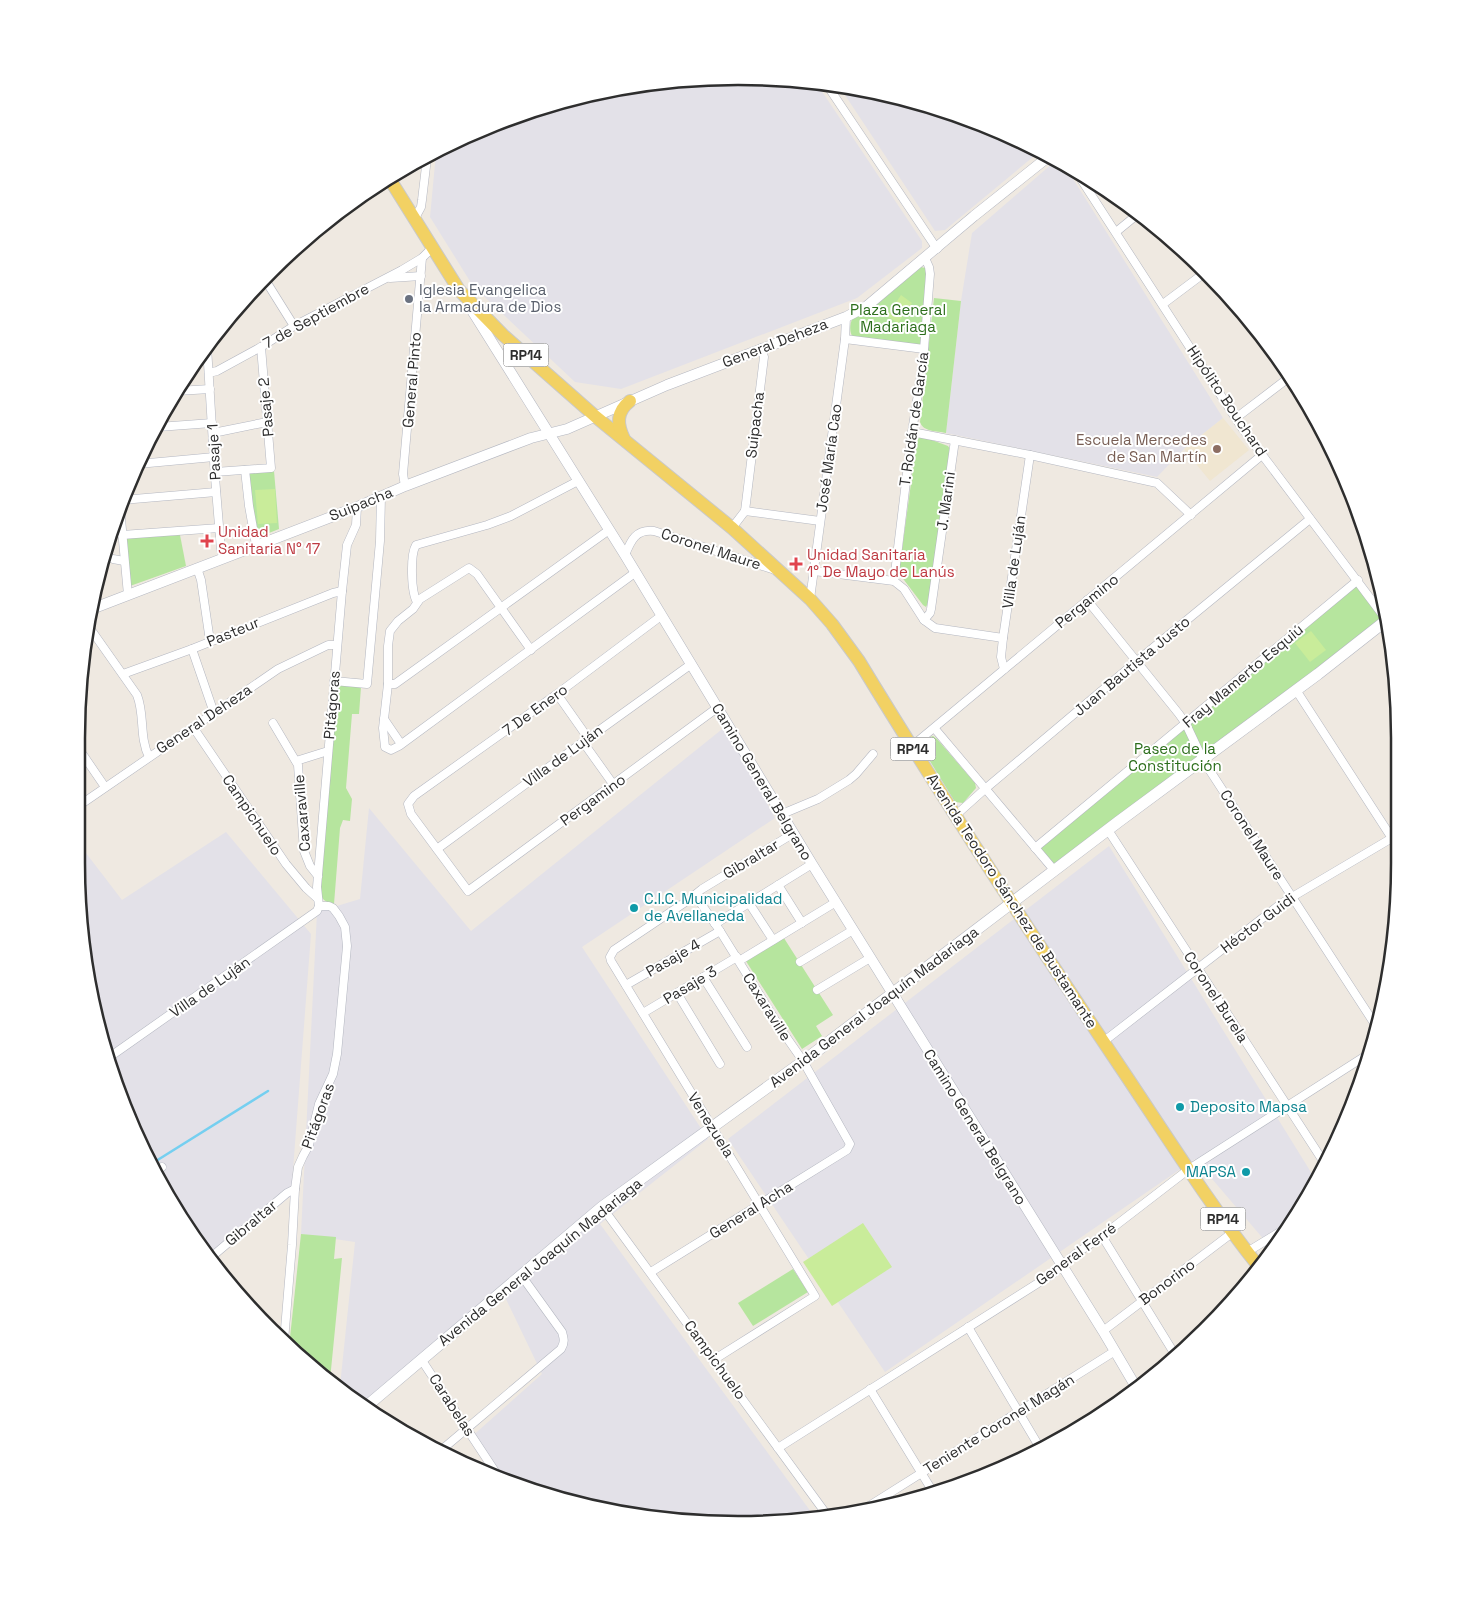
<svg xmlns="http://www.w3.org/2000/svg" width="1476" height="1601" viewBox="0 0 1476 1601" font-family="'Space Grotesk',sans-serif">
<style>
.industrial{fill:#e3e1e8}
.education{fill:#f0e6d1}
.green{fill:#b6e59e}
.pitch{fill:#c9ec9a}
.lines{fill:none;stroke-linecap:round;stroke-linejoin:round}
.stream{stroke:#75cff0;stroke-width:2.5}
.minor-casing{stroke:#b4b7c1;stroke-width:9}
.tertiary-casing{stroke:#b4b7c1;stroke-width:11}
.secondary-casing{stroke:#b4b7c1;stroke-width:12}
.primary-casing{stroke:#c9c9c9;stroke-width:14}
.minor{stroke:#fff;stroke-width:8}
.tertiary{stroke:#fff;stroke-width:10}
.secondary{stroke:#fff;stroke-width:11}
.primary{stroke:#f2d163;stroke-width:12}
.worship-dot{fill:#6b7280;stroke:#fff;stroke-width:2}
.education-dot{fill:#8d6e63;stroke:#fff;stroke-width:2}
.health-dot{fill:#e0444e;stroke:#fff;stroke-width:2}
.culture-dot{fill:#0f9aa8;stroke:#fff;stroke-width:2}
.labels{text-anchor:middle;stroke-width:4;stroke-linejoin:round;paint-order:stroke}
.shield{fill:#fff;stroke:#6d6d6d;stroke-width:1}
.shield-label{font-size:14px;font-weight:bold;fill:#2e2e2e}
.worship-label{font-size:15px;fill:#5b616d;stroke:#fff;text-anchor:start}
.park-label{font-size:15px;fill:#2c6e1b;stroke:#fff}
.street-label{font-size:15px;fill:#2e2e2e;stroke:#fff}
.education-label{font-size:15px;fill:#785e54;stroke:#fff;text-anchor:end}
.health-label{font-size:15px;fill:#be3a42;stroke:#fff;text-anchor:start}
.culture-label{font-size:15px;fill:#0d838f;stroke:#fff;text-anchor:start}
.rim{fill:none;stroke:#2e2e2e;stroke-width:2.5}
</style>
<rect width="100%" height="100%" fill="#efe9e1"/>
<g class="industrial">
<path d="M738,76L817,84L922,241V248L857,298L621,389L575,382L473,286L430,217L436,153L485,127L609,89Z"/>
<path d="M839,86L867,89L991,127L1039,152L945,230L935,231Z"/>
<path d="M1053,163L1060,164L1065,166L1223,418L1184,449L1157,477L946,433L961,301L972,233Z"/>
<path d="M726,726L775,818L582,947L708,1139L600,1224L814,1516L695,1523L566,1502L495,1475L469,1439L542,1374L505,1297L369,1406L340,1386L355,1242L301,1234L317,912L360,899L369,808L471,931Z"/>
<path d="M226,832L311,934L291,1196L211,1262L144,1155L89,992L76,863V840L122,900Z"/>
<path d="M1109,846L1317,1182L1311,1194L1272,1249L1195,1159L885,1372L728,1139Z"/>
</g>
<path class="education" d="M1223,418L1249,450L1210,481L1184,449Z"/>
<g class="green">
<path d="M921,267L925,268L926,273L921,344L919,345L852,336C849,330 850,321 854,316L869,311Z"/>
<path d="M934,298L961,301L946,433C937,431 923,432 920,422Z"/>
<path d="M921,436L948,446L950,449L928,603L926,607L923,605L901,576L899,572L917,439V437Z"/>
<path d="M274,471L279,529L259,537L250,494L248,472Z"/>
<path d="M180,535L186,566L130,586L126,538Z"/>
<path d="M1358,580L1387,620L1054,870L1035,848Z"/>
<path d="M337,685L361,687L359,714H352L346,788L352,799L350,821L343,820L340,828L334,904C326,902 321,900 320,892Z"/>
<path d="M933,736L937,739L975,783L976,788L963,803L955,802L925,753C923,746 924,738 933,736Z"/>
<path d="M782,935L833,1015L816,1026L822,1036L802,1049L744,958Z"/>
<path d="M301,1234L336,1237L334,1259L342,1258L330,1380L302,1361L289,1347Z"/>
<path d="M793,1269L808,1292L753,1326L738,1303Z"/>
</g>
<g class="pitch">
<path d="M901,295L912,303L898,323L887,316Z"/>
<path d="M275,489L277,523L258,524L255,490Z"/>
<path d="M1311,631L1326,650L1310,662L1295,643Z"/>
<path d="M863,1223L892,1267L832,1306L803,1262Z"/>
</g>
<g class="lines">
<path class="stream" d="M156,1161L268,1091"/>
<defs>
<g id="minor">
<path d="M827,85L937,249"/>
<path d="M1077,173L1242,428L1388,622"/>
<path d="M415,218L421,207L422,200L427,158"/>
<path d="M1116,232L1138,214"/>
<path d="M264,278L294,326"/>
<path d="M390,278L421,276"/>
<path d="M1163,304L1207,271"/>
<path d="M845,339L924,349"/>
<path d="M207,347L215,477L221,550L224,557"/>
<path d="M209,373L217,371L261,347L294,326L402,270L422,258"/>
<path d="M177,391L210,389"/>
<path d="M1236,418L1291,376"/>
<path d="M158,427L212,423"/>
<path d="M912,432L1030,455L1157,483L1191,515"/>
<path d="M213,433L267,422"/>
<path d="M138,464L214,457"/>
<path d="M245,470L249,506L256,545"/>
<path d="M215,472L271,468L261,347"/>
<path d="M405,486L403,474L422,258L432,248"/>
<path d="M122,500L216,492"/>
<path d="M120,508L128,595"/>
<path d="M745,511L820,521"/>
<path d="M732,528L745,511L764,357L761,348"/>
<path d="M122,535L219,528"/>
<path d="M105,555L113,559L124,561"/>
<path d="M625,555C631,540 636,529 654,531L775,570"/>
<path d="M197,568L201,580L210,641"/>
<path d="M814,571L894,581L904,589L924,620L935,628L1003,638"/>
<path d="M894,581L912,432L923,362L930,274L929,267L925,258"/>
<path d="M810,599L845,339L846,317"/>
<path d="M1087,600L1179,714L1186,724L1203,760L1376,1026"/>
<path d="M417,602C411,592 410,555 416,545L487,525L511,516L578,481"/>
<path d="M661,616L557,694L414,796L408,804L411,814L468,891L717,708"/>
<path d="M924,620L930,613L931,609L955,440"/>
<path d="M87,624L137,695C145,715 139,737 149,757"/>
<path d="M192,649L214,713"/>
<path d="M531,650L477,574L469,568L420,599L413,609L398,621L390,631L388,646V684L383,728L385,747L391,750L399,746L636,572"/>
<path d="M1004,669L1001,657L1003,638L1030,455"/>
<path d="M123,674L192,649L333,593L342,591"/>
<path d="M334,681L367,684L380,541L381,496"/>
<path d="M388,684H395L609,530"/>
<path d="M1296,690L1397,846"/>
<path d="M557,694L588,738"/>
<path d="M384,719L401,744"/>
<path d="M273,723L298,765L304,851L310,866L318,876"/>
<path d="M193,727L286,864L306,888L317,898"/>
<path d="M935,729L1054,870"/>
<path d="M583,742L613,784"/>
<path d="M77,746L105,787"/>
<path d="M912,746L1262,455"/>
<path d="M296,761L328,751"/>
<path d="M77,807L278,669L328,645H337"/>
<path d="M782,814L818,799L849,780L856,774L873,754"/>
<path d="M956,815L985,789L1137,661L1310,519"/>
<path d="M1108,830L1325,1164"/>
<path d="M1035,848L1358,580"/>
<path d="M437,849L583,742L690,665"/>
<path d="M778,885L802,923"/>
<path d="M749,903L773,940"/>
<path d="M715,924L812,864"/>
<path d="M739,961L836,902"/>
<path d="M800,962L853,930"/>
<path d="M703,977L747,1047"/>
<path d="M626,985L720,931"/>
<path d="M817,990L870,958"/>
<path d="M677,993L720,1064"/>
<path d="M643,1013L737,957"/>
<path d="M1103,1042L1282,903L1397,835"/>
<path d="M111,1056L317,911L319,906L317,887L342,591L347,545L356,525L357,507"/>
<path d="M155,1173L162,1167"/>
<path d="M602,1207L827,1515"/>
<path d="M1102,1236L1174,1353"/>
<path d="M1247,1252L1288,1227"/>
<path d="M209,1259L287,1193L295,1189"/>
<path d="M651,1272L847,1150L850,1144L803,1061L780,1028L720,931L695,895"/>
<path d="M968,1327L1040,1448"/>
<path d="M1103,1331L1232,1233"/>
<path d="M284,1341L292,1245L295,1189L298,1167L303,1156L309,1145L319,1104L333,1074L337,1054L347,946L345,927L339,916L333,908L329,906H319"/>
<path d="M421,1359L498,1476"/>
<path d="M715,1359L815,1296L611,961L610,957L614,950L687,901L702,889L794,833"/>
<path d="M870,1389L933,1492"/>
<path d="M778,1448L1054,1273L1074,1255L1102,1236L1189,1169L1370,1053"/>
<path d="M439,1452L561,1349C565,1342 564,1339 562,1332L521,1275"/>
<path d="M858,1513L1115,1351"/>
</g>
<g id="tertiary">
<path d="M468,304L625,555L812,864L1103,1331L1136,1387"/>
<path d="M89,610L357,507L405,486L531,438L567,429L667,385L846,317L867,306L974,216L1048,157"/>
</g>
<path id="secondary" d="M368,1405L602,1207L805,1060L1118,822L1318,674L1388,619"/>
<g id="primary">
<path d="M389,178L459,290L503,335L596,417L732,528L810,599L832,624L859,661C943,799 1031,934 1121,1068C1166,1135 1209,1204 1259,1267"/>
<path d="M624,439C617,424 616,412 630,401"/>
</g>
</defs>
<use href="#minor" class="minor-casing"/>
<use href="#tertiary" class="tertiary-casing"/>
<use href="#secondary" class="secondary-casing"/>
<use href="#primary" class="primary-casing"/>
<use href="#minor" class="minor"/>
<use href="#tertiary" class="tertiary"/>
<use href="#secondary" class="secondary"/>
<use href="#primary" class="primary"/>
</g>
<circle class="worship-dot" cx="409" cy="299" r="5"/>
<circle class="education-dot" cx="1217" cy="449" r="5"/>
<g class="health-dot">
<path d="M204.5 533.5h5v5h5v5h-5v5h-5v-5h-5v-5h5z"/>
<path d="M793.5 556.5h5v5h5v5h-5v5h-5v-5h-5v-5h5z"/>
</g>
<g class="culture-dot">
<circle cx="634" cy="908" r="5"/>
<circle cx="1180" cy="1107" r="5"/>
<circle cx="1246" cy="1172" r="5"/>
</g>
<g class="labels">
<g class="shield">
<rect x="503.5" y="343.5" width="45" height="23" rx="4"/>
<rect x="890.5" y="737.5" width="45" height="23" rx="4"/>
<rect x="1200.5" y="1207.5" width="45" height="23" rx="4"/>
</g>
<g class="shield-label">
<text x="526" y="360">RP14</text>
<text x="913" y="754">RP14</text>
<text x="1223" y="1224">RP14</text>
</g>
<g class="worship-label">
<text x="419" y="295">Iglesia Evangelica<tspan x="419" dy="17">la Armadura de Dios</tspan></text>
</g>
<g class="park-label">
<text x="898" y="315">Plaza General<tspan x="898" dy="17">Madariaga</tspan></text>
<text x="1175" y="754">Paseo de la<tspan x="1175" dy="17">Constitución</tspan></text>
</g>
<g class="street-label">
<text transform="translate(316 316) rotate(-29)" y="5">7 de Septiembre</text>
<text transform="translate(775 343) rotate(-21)" y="5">General Deheza</text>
<text transform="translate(412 380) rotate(-85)" y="5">General Pinto</text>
<text transform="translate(1227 401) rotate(56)" y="5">Hipólito Bouchard</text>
<text transform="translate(266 407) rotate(-95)" y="5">Pasaje 2</text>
<text transform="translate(914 419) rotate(-82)" y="5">T. Roldán de García</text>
<text transform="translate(755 425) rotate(-83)" y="5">Suipacha</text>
<text transform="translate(214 452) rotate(-93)" y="5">Pasaje 1</text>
<text transform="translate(829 458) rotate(-82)" y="5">José María Cao</text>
<text transform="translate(946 501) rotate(-82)" y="5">J. Marini</text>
<text transform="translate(361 504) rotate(-22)" y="5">Suipacha</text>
<text transform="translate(711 549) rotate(18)" y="5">Coronel Maure</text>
<text transform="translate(1014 562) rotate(-82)" y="5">Villa de Luján</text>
<text transform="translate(1087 601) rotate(-39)" y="5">Pergamino</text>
<text transform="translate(233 632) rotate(-22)" y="5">Pasteur</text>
<text transform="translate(1132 666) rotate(-40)" y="5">Juan Bautista Justo</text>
<text transform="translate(1243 676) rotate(-40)" y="5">Fray Mamerto Esquiú</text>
<text transform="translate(332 705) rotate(-85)" y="5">Pitágoras</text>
<text transform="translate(535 710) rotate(-36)" y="5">7 De Enero</text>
<text transform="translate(204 719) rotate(-34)" y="5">General Deheza</text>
<text transform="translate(563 756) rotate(-36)" y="5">Villa de Luján</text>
<text transform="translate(762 782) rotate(59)" y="5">Camino General Belgrano</text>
<text transform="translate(593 800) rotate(-36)" y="5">Pergamino</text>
<text transform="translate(302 813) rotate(-95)" y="5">Caxaraville</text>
<text transform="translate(252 815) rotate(56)" y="5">Campichuelo</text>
<text transform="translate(1252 835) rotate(57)" y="5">Coronel Maure</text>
<text transform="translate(751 859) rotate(-31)" y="5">Gibraltar</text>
<text transform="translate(1012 901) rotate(57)" y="5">Avenida Teodoro Sánchez de Bustamante</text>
<text transform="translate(1258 923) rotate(-37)" y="5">Héctor Guidi</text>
<text transform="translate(673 958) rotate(-30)" y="5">Pasaje 4</text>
<text transform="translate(690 985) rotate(-31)" y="5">Pasaje 3</text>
<text transform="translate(210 987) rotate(-35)" y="5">Villa de Luján</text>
<text transform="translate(1216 997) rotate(57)" y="5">Coronel Burela</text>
<text transform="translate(767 1007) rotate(58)" y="5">Caxaraville</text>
<text transform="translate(874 1007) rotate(-37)" y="5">Avenida General Joaquín Madariaga</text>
<text transform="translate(318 1116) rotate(-70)" y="5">Pitágoras</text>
<text transform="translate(711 1125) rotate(58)" y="5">Venezuela</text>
<text transform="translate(975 1127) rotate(58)" y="5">Camino General Belgrano</text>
<text transform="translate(751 1210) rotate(-32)" y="5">General Acha</text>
<text transform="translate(251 1223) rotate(-40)" y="5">Gibraltar</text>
<text transform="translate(1076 1254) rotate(-36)" y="5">General Ferré</text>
<text transform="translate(540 1262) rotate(-39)" y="5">Avenida General Joaquín Madariaga</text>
<text transform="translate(1167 1282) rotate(-37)" y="5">Bonorino</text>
<text transform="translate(715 1360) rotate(54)" y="5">Campichuelo</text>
<text transform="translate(452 1405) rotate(57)" y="5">Carabelas</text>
<text transform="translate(999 1424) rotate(-32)" y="5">Teniente Coronel Magán</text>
</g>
<g class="education-label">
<text x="1207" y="445">Escuela Mercedes<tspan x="1207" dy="17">de San Martín</tspan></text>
</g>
<g class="health-label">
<text x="218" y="537">Unidad<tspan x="218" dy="17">Sanitaria N° 17</tspan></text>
<text x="807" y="560">Unidad Sanitaria<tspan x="807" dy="17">1° De Mayo de Lanús</tspan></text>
</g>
<g class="culture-label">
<text x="644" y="904">C.I.C. Municipalidad<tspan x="644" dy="17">de Avellaneda</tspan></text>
<text x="1190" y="1112">Deposito Mapsa</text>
<text x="1236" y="1177" text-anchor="end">MAPSA</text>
</g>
</g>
<path d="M0 0H1476V1601H0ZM738 85H738A653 653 0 0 1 1391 738V863A653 653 0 0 1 738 1516H738A653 653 0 0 1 85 863V738A653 653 0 0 1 738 85Z" fill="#fff" fill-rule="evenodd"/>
<path class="rim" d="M738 85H738A653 653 0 0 1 1391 738V863A653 653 0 0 1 738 1516H738A653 653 0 0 1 85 863V738A653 653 0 0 1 738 85Z"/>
</svg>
